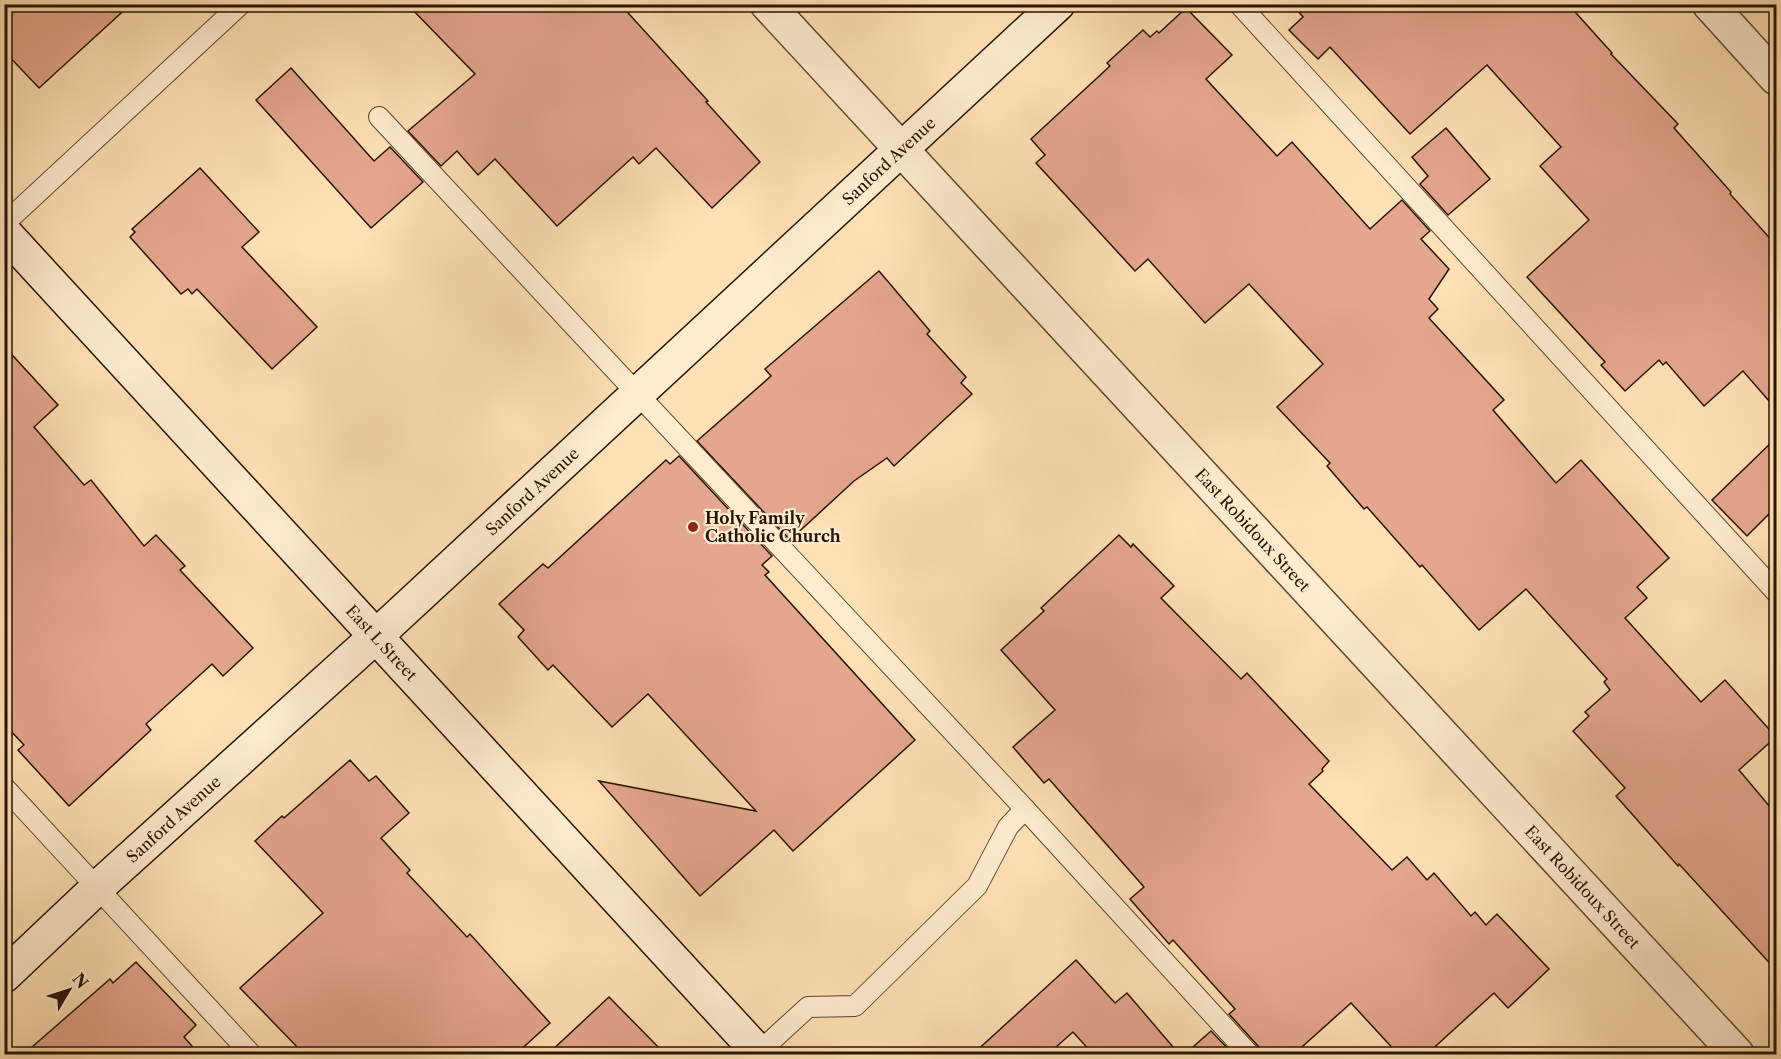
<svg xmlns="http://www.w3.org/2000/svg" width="1781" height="1059" viewBox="0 0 1781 1059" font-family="'Libre Caslon Text',serif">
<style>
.building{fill:#e5a68f;stroke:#281300;stroke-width:1.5}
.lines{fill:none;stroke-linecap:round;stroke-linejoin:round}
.lane-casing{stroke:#5e462d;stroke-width:22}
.street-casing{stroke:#5e462d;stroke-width:36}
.secondary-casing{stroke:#281300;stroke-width:36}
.lane{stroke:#ffeccf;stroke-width:20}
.street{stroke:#ffeccf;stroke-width:33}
.secondary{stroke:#ffeccf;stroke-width:33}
.poi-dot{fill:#8f2418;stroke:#ffeccf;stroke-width:2}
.labels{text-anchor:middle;stroke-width:4.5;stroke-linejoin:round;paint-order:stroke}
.street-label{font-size:16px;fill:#281300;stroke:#ffeccf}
.poi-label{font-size:16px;font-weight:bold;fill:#281300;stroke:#ffeccf;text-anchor:start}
</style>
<rect width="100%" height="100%" fill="#ffe1b5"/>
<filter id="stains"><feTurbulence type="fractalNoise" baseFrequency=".00333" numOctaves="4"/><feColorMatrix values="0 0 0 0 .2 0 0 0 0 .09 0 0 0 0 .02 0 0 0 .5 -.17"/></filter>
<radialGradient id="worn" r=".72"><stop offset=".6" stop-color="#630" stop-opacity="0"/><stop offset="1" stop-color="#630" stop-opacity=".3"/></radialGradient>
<g class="building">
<path d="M4,4H131L39,88L4,51Z"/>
<path d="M407,4H620L708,101L706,102L760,162L712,208L656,148L639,164L633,157L557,226L495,159L478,175L457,151L441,166L408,131L475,74Z"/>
<path d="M1292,4H1568L1612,53L1611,54L1678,124L1674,128L1731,192L1730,194L1776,245V409L1743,371L1704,406L1666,362L1663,365L1659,360L1625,391L1601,365L1605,362L1527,277L1589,220L1540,166L1561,147L1487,65L1410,134L1330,47L1318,59L1289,30L1303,17Z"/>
<path d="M1186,8L1232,55L1206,79L1277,156L1292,142L1370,229L1402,200L1430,231L1421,239L1449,269L1429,299L1438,309L1429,318L1504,400L1493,410L1556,483L1581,460L1669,558L1637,587L1647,598L1625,618L1701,702L1725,680L1776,737L1739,770L1776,814V970L1679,864L1678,866L1616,796L1625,788L1573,731L1589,716L1585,712L1610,690L1604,682L1607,679L1526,589L1479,630L1422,565L1420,567L1367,507L1364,509L1327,466L1330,463L1277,407L1323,364L1249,284L1205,323L1148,259L1135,271L1036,163L1045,155L1031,139L1110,66L1107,63L1143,30L1150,37L1157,31L1159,33Z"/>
<path d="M291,68L374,161L390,147L423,182L371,228L256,100Z"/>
<path d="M1446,128L1490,179L1448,215L1420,184L1428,176L1412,157Z"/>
<path d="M200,168L259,232L242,247L317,327L272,369L197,289L192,294L188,289L181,294L130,237L135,232L132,229Z"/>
<path d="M879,271L930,331L927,334L966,377L961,383L972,394L894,466L887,458L854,481L790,540L697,441L771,376L765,369Z"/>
<path d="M4,346L58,405L34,427L84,485L91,480L144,546L156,535L185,566L180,570L253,648L223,676L212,664L146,724L151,730L69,806L18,750L24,745L4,724Z"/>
<path d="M1776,438V507L1747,536L1712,500Z"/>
<path d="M679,456L772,556L762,565L769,572L765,575L915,740L793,851L774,830L700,896L599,781L756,811L648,694L612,727L553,665L548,670L518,637L524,630L499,604L543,564L548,568L666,460L670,464Z"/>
<path d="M1119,535L1131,547L1133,544L1174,586L1161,598L1241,679L1247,673L1329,761L1322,769L1323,771L1309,784L1392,870L1407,857L1427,880L1434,873L1471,916L1475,912L1486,925L1497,914L1549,969L1508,1008L1494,993L1427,1054H1398L1351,1003L1294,1054H1261L1258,1046L1229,1014L1235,1009L1173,940L1169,944L1130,899L1144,887L1049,779L1044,783L1013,747L1055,710L1001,650L1044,611L1041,608Z"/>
<path d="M350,760L369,781L376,776L409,813L381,838L410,870L407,873L467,937L470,934L550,1023L516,1054H304L240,988L323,913L255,841L282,816L284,818Z"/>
<path d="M1076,960L1115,1003L1127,993L1179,1054H1093L1073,1032L1048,1054H973Z"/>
<path d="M136,962L196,1025L184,1037L199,1054H24L110,979L113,983Z"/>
<path d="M609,997L665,1054H548Z"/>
<path d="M1211,1031L1233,1054H1185Z"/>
</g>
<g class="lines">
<defs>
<g id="lane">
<path d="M1239,4L1776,592"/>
<path d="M379,117L1025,809L1249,1054"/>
<path d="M4,224L241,4"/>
<path d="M4,787L251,1054"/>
<path d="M758,1053L808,1007L855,1006L977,886L1008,827L1025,809"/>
</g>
<g id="street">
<path id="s1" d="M767,4L1737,1054"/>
<path d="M1709,4L1776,78"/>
</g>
<g id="secondary">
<path id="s2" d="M4,232L760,1054"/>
<path id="s3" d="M4,976L97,888L375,637L1058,4"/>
</g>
</defs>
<use href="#lane" class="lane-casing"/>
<use href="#street" class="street-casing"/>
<use href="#secondary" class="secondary-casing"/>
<use href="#lane" class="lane"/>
<use href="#street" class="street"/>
<use href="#secondary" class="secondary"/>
</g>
<circle class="poi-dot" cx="693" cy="527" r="6"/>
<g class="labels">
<g class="street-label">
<text dy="6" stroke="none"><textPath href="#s3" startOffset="1203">Sanford Avenue</textPath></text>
<text dy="6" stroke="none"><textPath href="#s3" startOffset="717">Sanford Avenue</textPath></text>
<text dy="6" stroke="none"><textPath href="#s1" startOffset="716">East Robidoux Street</textPath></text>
<text dy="6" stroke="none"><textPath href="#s2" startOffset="558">East L Street</textPath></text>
<text dy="6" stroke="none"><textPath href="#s3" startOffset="231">Sanford Avenue</textPath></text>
<text dy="6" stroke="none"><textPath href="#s1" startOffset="1202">East Robidoux Street</textPath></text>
</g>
<g class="poi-label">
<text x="705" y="524">Holy Family<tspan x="705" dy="18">Catholic Church</tspan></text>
</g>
</g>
<rect width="1781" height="1059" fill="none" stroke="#ffe1b5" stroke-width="24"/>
<rect x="6" y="6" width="1769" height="1047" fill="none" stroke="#281300" stroke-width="3"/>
<rect x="12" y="12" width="1757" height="1035" fill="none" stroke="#281300" stroke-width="1.5"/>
<g transform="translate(69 990) rotate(51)" stroke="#ffeccf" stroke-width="4.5" paint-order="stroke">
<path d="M0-4.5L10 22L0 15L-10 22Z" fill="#281300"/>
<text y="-9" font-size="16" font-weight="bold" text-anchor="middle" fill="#281300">N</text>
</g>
<rect width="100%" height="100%" filter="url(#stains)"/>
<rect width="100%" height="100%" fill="url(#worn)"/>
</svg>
